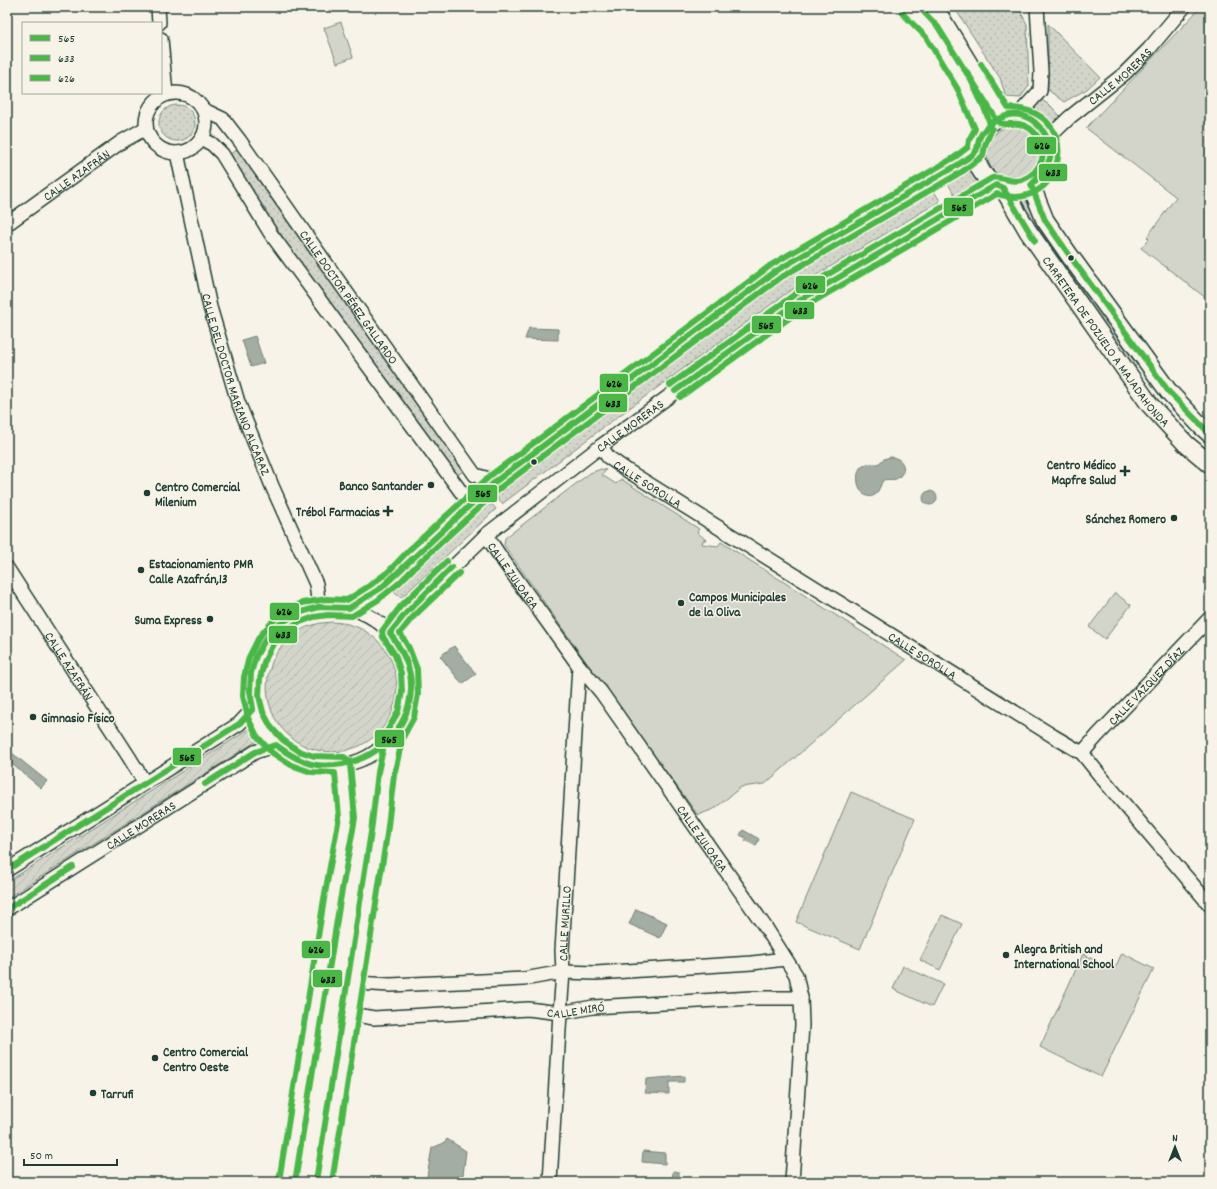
<svg xmlns="http://www.w3.org/2000/svg" width="1217" height="1189" viewBox="0 0 1217 1189" font-family="Dekko,sans-serif">
<style>
.grass{fill:url(#grass-dots);stroke:#79897f}
.garden{fill:url(#garden-furrows);stroke:#79897f}
.pitch{fill:#d3d5ca;stroke:#79897f}
.water{fill:#a4ada3;stroke:#6f8077}
.lines{fill:none;stroke-linecap:round;stroke-linejoin:round}
.minor-casing{stroke:#1f3d34;stroke-width:16}
.tertiary-casing{stroke:#1f3d34;stroke-width:20}
.minor{stroke:#f7f3e8;stroke-width:13}
.tertiary{stroke:#f7f3e8;stroke-width:17}
.bus-1-casing{stroke:#f7f3e8;stroke-width:9}
.bus-2-casing{stroke:#f7f3e8;stroke-width:9}
.bus-3-casing{stroke:#f7f3e8;stroke-width:9}
.bus-1{stroke:#4ab747;stroke-width:6}
.bus-2{stroke:#4ab747;stroke-width:6}
.bus-3{stroke:#4ab747;stroke-width:6}
.bus-dot{fill:#1f3d34;stroke:#f7f3e8;stroke-width:1.5}
.labels{text-anchor:middle;stroke-width:3;stroke-linejoin:round;paint-order:stroke}
.street-label{font-size:13px;fill:#1f3d34;stroke:#f7f3e8}
.poi-label{font-size:13px;font-weight:bold;fill:#1f3d34;stroke:#f7f3e8;text-anchor:start}
.line-badge{stroke:#f7f3e8;stroke-width:1.5}
.pale-badge-label{font-size:11px;text-anchor:middle;font-weight:bold;fill:#111}
</style>
<defs>
<pattern id="grass-dots" width="8" height="8" patternUnits="userSpaceOnUse"><rect width="8" height="8" fill="#d3d5ca"/><path d="M2 2h.1M6 6h.1" fill="none" stroke="#b5b8ae" stroke-width="1.8" stroke-linecap="round"/></pattern>
<pattern id="garden-furrows" width="10" height="10" patternUnits="userSpaceOnUse"><rect width="10" height="10" fill="#d3d5ca"/><path d="M-1 1l2-2M0 10L10 0M9 11l2-2" fill="none" stroke="#b5b8ae"/></pattern>
</defs>
<rect width="100%" height="100%" fill="#f7f3e8"/>
<filter id="ink" filterUnits="userSpaceOnUse"><feTurbulence type="fractalNoise" baseFrequency=".025" numOctaves="2"/><feDisplacementMap in="SourceGraphic" scale="8" xChannelSelector="R" yChannelSelector="G"/><feConvolveMatrix kernelMatrix="1 2 1 2 8 2 1 2 1" color-interpolation-filters="sRGB"/></filter>
<g filter="url(#ink)">
<g class="grass">
<path d="M954,7H1018L1027,24L1029,86L1020,98L1006,97L1000,78Z"/>
<path d="M1048,24L1100,77L1087,89L1064,102L1048,90Z"/>
<path d="M1040,99L1051,106L1060,116L1051,126L1043,116L1032,109Z"/>
<circle cx="177" cy="123" r="18"/>
<path d="M240,148L466,470L455,476L291,250L228,155Z"/>
<path d="M969,164L974,177L980,185L957,199L946,180L963,169Z"/>
<path d="M932,188L940,201L788,292L609,423L502,504L492,493L589,419L776,280Z"/>
<path d="M1026,198L1029,207L1037,220L1031,224L1014,199Z"/>
<path d="M1040,225L1137,365L1131,370L1034,229Z"/>
<path d="M487,498L496,509L401,598L390,589Z"/>
</g>
<g class="garden">
<circle cx="1014" cy="153" r="27"/>
<circle cx="332" cy="687" r="65"/>
<path d="M251,728L260,739L7,898V882Z"/>
</g>
<g class="pitch">
<path d="M1201,7H1210V301L1141,248L1149,239L1147,237L1176,197L1086,128Z"/>
<path d="M341,22L353,57L337,63L324,28Z"/>
<path d="M601,469L606,470L602,475L616,484L621,479L699,529L697,532L706,540H703L702,544L718,546L721,542L906,660L765,784L741,787L714,809L698,815L603,686L504,545L505,538L590,473Z"/>
<path d="M1115,593L1131,605L1105,639L1089,627Z"/>
<path d="M851,792L915,819L860,949L796,922Z"/>
<path d="M942,915L962,924L940,970L920,960Z"/>
<path d="M1122,953L1154,969L1101,1077L1040,1047L1083,954L1114,970Z"/>
<path d="M903,966L943,984L932,1007L893,989Z"/>
</g>
<g class="water">
<path d="M529,328L558,329V340L525,339Z"/>
<path d="M255,336L264,363L251,367L242,340Z"/>
<path d="M890,457C904,457 909,472 896,479C892,480 887,479 883,480C881,484 879,490 876,494C865,504 852,483 860,468L867,464H878L884,459Z"/>
<circle cx="930" cy="498" r="7"/>
<path d="M454,646L476,674L462,684L440,656Z"/>
<path d="M7,749L47,781L41,788L7,760Z"/>
<path d="M743,830L759,839L756,846L745,840L746,838L740,835Z"/>
<path d="M636,909L667,923L660,938L629,924Z"/>
<path d="M684,1076V1082H669V1094L645,1093L646,1079Z"/>
<path d="M447,1139L466,1151L463,1175L451,1179L450,1182H426L432,1148L444,1143Z"/>
<path d="M643,1151L665,1153V1164L642,1162Z"/>
<path d="M673,1171L679,1172V1179L696,1180V1182H672Z"/>
</g>
<g class="lines">
<defs>
<g id="minor">
<path d="M158,7L159,23"/>
<path d="M908,7L932,32L964,84L978,113L984,129"/>
<path d="M933,7L942,16L1003,116"/>
<path d="M161,39L166,94"/>
<circle cx="176" cy="123" r="30"/>
<path id="s1" d="M204,110L223,119L240,141L475,475L496,481"/>
<path d="M1018,115L1040,91L1041,72L1037,7"/>
<path id="s2" d="M1048,138L1070,117L1124,74L1149,49L1184,7"/>
<path d="M202,139L212,144L222,154L271,234L470,504"/>
<path id="s3" d="M177,153L210,307L238,402L272,486L316,584L319,607"/>
<path id="s4" d="M7,224L121,142L146,128"/>
<path id="s5" d="M601,446L608,457L628,471L1053,736L1082,753L1102,778L1210,905"/>
<path id="s6" d="M486,535L500,556L579,666L601,692L620,719L766,928L796,975L801,998L802,1025L792,1182"/>
<path id="s7" d="M7,568L129,757L145,783"/>
<circle cx="330" cy="686" r="80"/>
<path d="M349,608L381,588L470,504L496,481L776,271L959,164L976,151"/>
<path id="s8" d="M390,633L406,613L486,535L601,446L802,299L996,185"/>
<path id="s9" d="M1082,753L1098,735L1210,618"/>
<path d="M7,870L239,724L253,709"/>
<path id="s10" d="M7,909L255,752L276,745"/>
<path d="M356,983L390,985L524,979L563,972L596,973L752,963L785,959"/>
<path id="s11" d="M351,1014L374,1018L528,1009L560,1013L593,1007L752,998H801"/>
<path d="M287,1182L332,900L347,817L342,765"/>
<path d="M324,1182L379,833L386,774L395,734"/>
<path id="s12" d="M550,1182L560,1013L563,972L562,951L579,666"/>
</g>
<g id="tertiary">
<circle cx="1013" cy="152" r="37"/>
<path d="M1031,185L1045,220L1070,256L1169,392L1201,426L1210,434"/>
<path id="s13" d="M1003,188L1028,231L1150,405L1186,444L1210,464"/>
</g>
</defs>
<use href="#minor" class="minor-casing"/>
<use href="#tertiary" class="tertiary-casing"/>
<use href="#minor" class="minor"/>
<use href="#tertiary" class="tertiary"/>
<defs>
<g id="bus-1">
<path d="M675,391L802,299L996,185L1003,188L1035,241"/>
<path d="M205,784L255,752L276,745C288,754 302,763 317,765C323,766 329,765 335,765C375,761 409,731 411,689C412,668 402,650 390,633L406,613L452,567"/>
<path d="M7,870L239,724L253,709L250,691L251,673L256,656L265,640L280,624L298,613L319,607L349,608L381,588L496,481L776,271L959,164C963,161 974,155 976,151C978,148 978,142 979,139C984,127 994,120 1006,116C1029,108 1054,135 1050,158C1047,169 1039,177 1031,185L1045,220L1070,256L1169,392L1210,434"/>
<path d="M7,909L73,867"/>
</g>
<g id="bus-2">
<path d="M680,397L806,306L997,194C1065,216 1087,108 1008,108L981,64"/>
<path d="M295,1182L340,901L355,818L350,764L348,760L344,757L314,756L299,751L283,740L271,727L263,712L259,696L260,679L264,662L272,646L285,632L295,624L314,617L328,615L352,616L378,600L399,583L419,563L501,487L780,278L963,171L983,156L985,145L992,129L985,110L971,80L938,27L919,7"/>
<path d="M332,1182L387,834L394,775L403,737L414,717L418,694L417,669L409,648L400,633L412,618L459,573"/>
</g>
<g id="bus-3">
<path d="M670,385L798,292L992,178C1001,175 1011,184 1022,180C1032,176 1039,169 1042,159C1046,143 1034,127 1019,124C1012,123 1004,126 998,122L967,72"/>
<path d="M279,1181L324,899L339,817L335,773L311,772L291,765L271,752L257,736L248,718L243,696L244,677L249,657L259,637L274,620L286,610L302,603L327,599L347,600L369,586L388,572L408,551L491,475L771,265L955,157L968,147L969,140L975,129L957,88L926,37L902,13"/>
<path d="M316,1181L371,832L378,772L387,731L398,712L402,692L401,673L395,655L383,637L382,631L400,607L447,561"/>
</g>
</defs>
<use href="#bus-1" class="bus-1-casing"/>
<use href="#bus-2" class="bus-2-casing"/>
<use href="#bus-3" class="bus-3-casing"/>
<use href="#bus-1" class="bus-1"/>
<use href="#bus-2" class="bus-2"/>
<use href="#bus-3" class="bus-3"/>
</g>
</g>
<g class="bus-dot">
<circle cx="1071" cy="258" r="3.5"/>
<circle cx="534" cy="462" r="3.5"/>
<path d="M1123 465h4v4h4v4h-4v4h-4v-4h-4v-4h4z"/>
<circle cx="431" cy="485" r="4"/>
<circle cx="147" cy="493" r="4"/>
<path d="M386 505h4v4h4v4h-4v4h-4v-4h-4v-4h4z"/>
<circle cx="1174" cy="518" r="4"/>
<circle cx="141" cy="570" r="4"/>
<circle cx="681" cy="603" r="4"/>
<circle cx="210" cy="619" r="4"/>
<circle cx="33" cy="717" r="4"/>
<circle cx="1006" cy="955" r="4"/>
<circle cx="155" cy="1058" r="4"/>
<circle cx="93" cy="1093" r="4"/>
</g>
<g class="labels">
<g class="street-label">
<text dy="5" stroke="none"><textPath href="#s2" startOffset="95">CALLE MORERAS</textPath></text>
<text dy="5" stroke="none"><textPath href="#s4" startOffset="85">CALLE AZAFRÁN</textPath></text>
<text dy="5" stroke="none"><textPath href="#s1" startOffset="239">CALLE DOCTOR PÉREZ GALLARDO</textPath></text>
<text dy="5" stroke="none"><textPath href="#s13" startOffset="185">CARRETERA DE POZUELO A MAJADAHONDA</textPath></text>
<text dy="5" stroke="none"><textPath href="#s3" startOffset="239">CALLE DEL DOCTOR MARIANO ALCARAZ</textPath></text>
<text dy="5" stroke="none"><textPath href="#s8" startOffset="318">CALLE MORERAS</textPath></text>
<text dy="5" stroke="none"><textPath href="#s5" startOffset="61">CALLE SOROLLA</textPath></text>
<text dy="5" stroke="none"><textPath href="#s6" startOffset="49">CALLE ZULOAGA</textPath></text>
<text dy="5" stroke="none"><textPath href="#s5" startOffset="385">CALLE SOROLLA</textPath></text>
<text dy="5" stroke="none"><textPath href="#s7" startOffset="116">CALLE AZAFRÁN</textPath></text>
<text dy="5" stroke="none"><textPath href="#s9" startOffset="93">CALLE VÁZQUEZ DÍAZ</textPath></text>
<text dy="5" stroke="none"><textPath href="#s10" startOffset="158">CALLE MORERAS</textPath></text>
<text dy="5" stroke="none"><textPath href="#s6" startOffset="373">CALLE ZULOAGA</textPath></text>
<text dy="5" stroke="none"><textPath href="#s12" startOffset="259">CALLE MURILLO</textPath></text>
<text dy="5" stroke="none"><textPath href="#s11" startOffset="226">CALLE MIRÓ</textPath></text>
</g>
<g class="poi-label">
<text x="1116" y="469" text-anchor="end">Centro Médico<tspan x="1116" dy="15">Mapfre Salud</tspan></text>
<text x="423" y="490" text-anchor="end">Banco Santander</text>
<text x="155" y="491">Centro Comercial<tspan x="155" dy="15">Milenium</tspan></text>
<text x="380" y="516" text-anchor="end">Trébol Farmacias</text>
<text x="1166" y="523" text-anchor="end">Sánchez Romero</text>
<text x="149" y="568">Estacionamiento PMR<tspan x="149" dy="15">Calle Azafrán,13</tspan></text>
<text x="689" y="601">Campos Municipales<tspan x="689" dy="15">de la Oliva</tspan></text>
<text x="202" y="624" text-anchor="end">Suma Express</text>
<text x="41" y="722">Gimnasio Físico</text>
<text x="1014" y="953">Alegra British and<tspan x="1014" dy="15">International School</tspan></text>
<text x="163" y="1056">Centro Comercial<tspan x="163" dy="15">Centro Oeste</tspan></text>
<text x="101" y="1098">Tarrufi</text>
</g>
</g>
<g class="line-badge">
<rect x="1026" y="136" width="31" height="19" rx="4" fill="#4ab747"/>
<rect x="1038" y="163" width="30" height="19" rx="4" fill="#4ab747"/>
<rect x="943" y="197" width="31" height="20" rx="4" fill="#4ab747"/>
<rect x="795" y="275" width="31" height="19" rx="4" fill="#4ab747"/>
<rect x="784" y="301" width="31" height="19" rx="4" fill="#4ab747"/>
<rect x="751" y="315" width="31" height="19" rx="4" fill="#4ab747"/>
<rect x="599" y="373" width="30" height="20" rx="4" fill="#4ab747"/>
<rect x="598" y="393" width="30" height="20" rx="4" fill="#4ab747"/>
<rect x="467" y="484" width="31" height="19" rx="4" fill="#4ab747"/>
<rect x="269" y="602" width="31" height="19" rx="4" fill="#4ab747"/>
<rect x="268" y="625" width="30" height="19" rx="4" fill="#4ab747"/>
<rect x="374" y="729" width="31" height="19" rx="4" fill="#4ab747"/>
<rect x="172" y="747" width="30" height="19" rx="4" fill="#4ab747"/>
<rect x="301" y="940" width="30" height="19" rx="4" fill="#4ab747"/>
<rect x="312" y="969" width="31" height="19" rx="4" fill="#4ab747"/>
</g>
<g class="pale-badge-label">
<text x="1042" y="149">626</text>
<text x="1053" y="176">633</text>
<text x="959" y="211">565</text>
<text x="810" y="289">626</text>
<text x="800" y="314">633</text>
<text x="766" y="329">565</text>
<text x="614" y="387">626</text>
<text x="613" y="407">633</text>
<text x="483" y="497">565</text>
<text x="284" y="615">626</text>
<text x="283" y="638">633</text>
<text x="389" y="743">565</text>
<text x="187" y="761">565</text>
<text x="316" y="953">626</text>
<text x="328" y="983">633</text>
</g>
<rect width="1217" height="1189" fill="none" stroke="#f7f3e8" stroke-width="24"/>
<rect x="12" y="12" width="1193" height="1165" fill="none" stroke="#1f3d34" stroke-width="1.5" filter="url(#ink)"/>
<rect x="22" y="22" width="140" height="72" fill="#f7f3e8" stroke="#a1aaa0"/>
<rect x="30" y="35" width="20" height="6" fill="#4ab747" stroke="#a1aaa0"/>
<text x="58" y="42" font-size="12" fill="#1f3d34">565</text>
<rect x="30" y="55" width="20" height="6" fill="#4ab747" stroke="#a1aaa0"/>
<text x="58" y="62" font-size="12" fill="#1f3d34">633</text>
<rect x="30" y="75" width="20" height="6" fill="#4ab747" stroke="#a1aaa0"/>
<text x="58" y="82" font-size="12" fill="#1f3d34">626</text>
<g transform="translate(1175 1147)" stroke="#f7f3e8" stroke-width="3" paint-order="stroke">
<path d="M0-3L7 15L0 10L-7 15Z" fill="#1f3d34"/>
<text y="-6" font-size="11" font-weight="bold" text-anchor="middle" fill="#1f3d34">N</text>
</g>
<path d="M24 1159v6h93v-6" fill="none" stroke="#1f3d34" stroke-width="2"/>
<text x="30" y="1159" font-size="12" fill="#1f3d34" stroke="#f7f3e8" stroke-width="3" paint-order="stroke">50 m</text>
</svg>
